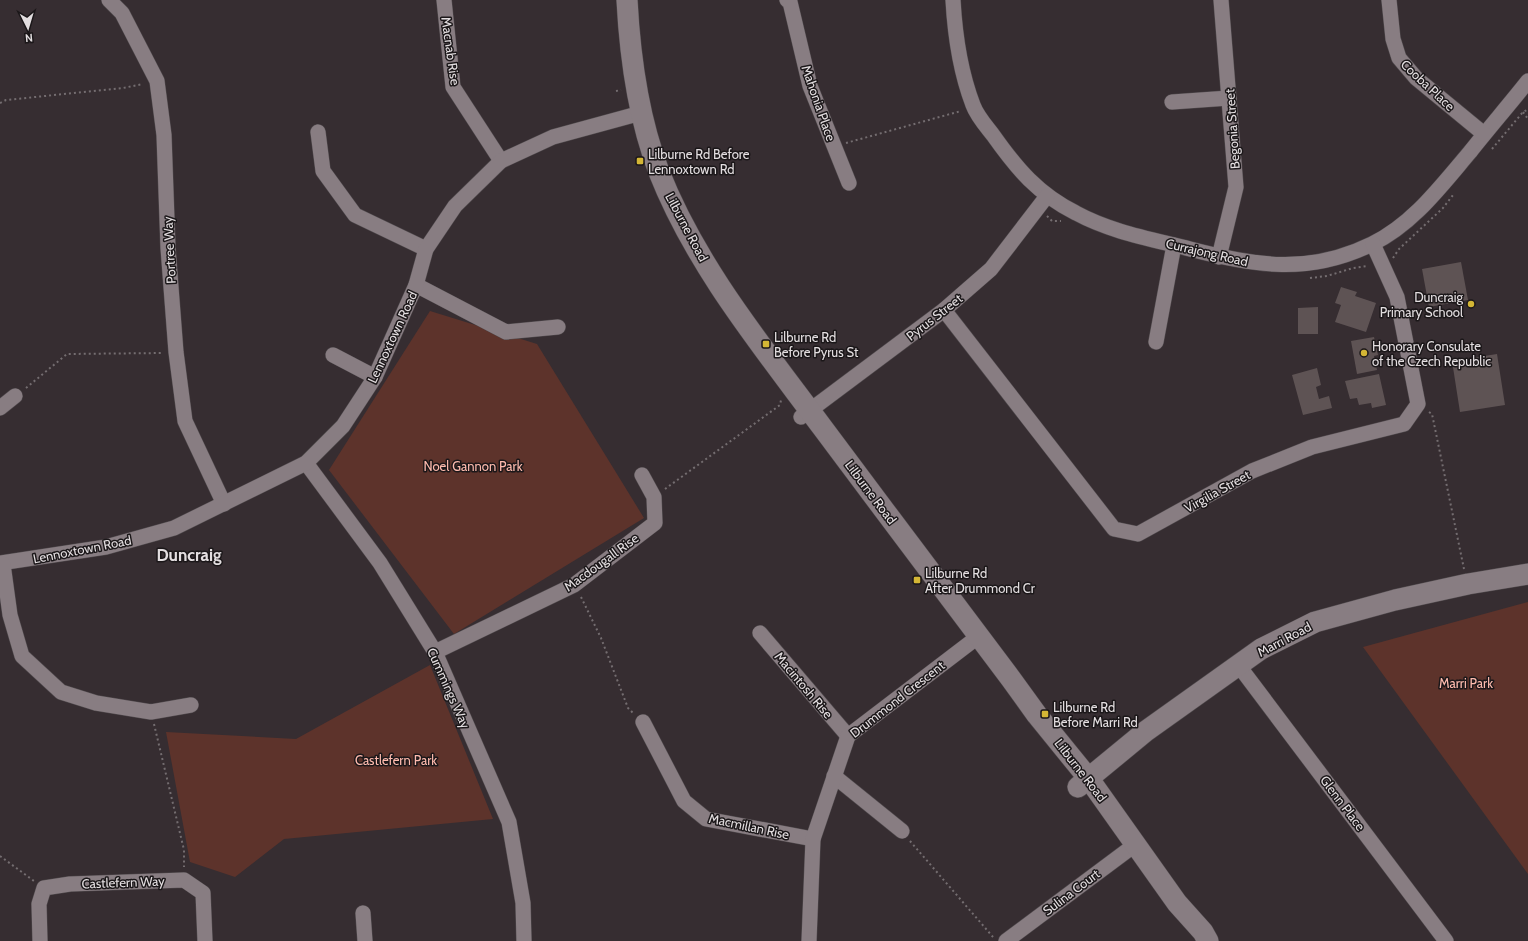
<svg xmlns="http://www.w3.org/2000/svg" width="1528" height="941" viewBox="0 0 1528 941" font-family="Cabin,sans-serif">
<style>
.green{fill:#5d332b}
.building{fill:#5e5354}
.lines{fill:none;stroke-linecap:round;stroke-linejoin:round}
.street-casing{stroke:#504a4d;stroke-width:16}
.secondary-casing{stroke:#504a4d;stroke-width:22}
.path{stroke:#746d70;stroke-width:2;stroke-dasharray:2 3;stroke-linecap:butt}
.street{stroke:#887d82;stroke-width:15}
.secondary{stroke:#887d82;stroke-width:21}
.poi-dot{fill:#d4b635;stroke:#1b1719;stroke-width:1.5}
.labels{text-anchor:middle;stroke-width:3;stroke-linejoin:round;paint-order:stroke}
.street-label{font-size:13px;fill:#e3dee0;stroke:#1b1719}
.poi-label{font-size:13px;fill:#e3dee0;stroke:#1b1719;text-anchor:start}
.park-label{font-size:13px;fill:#febbae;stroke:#1b1719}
.district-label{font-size:17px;font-weight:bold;fill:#e3dee0;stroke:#1b1719}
</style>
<rect width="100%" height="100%" fill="#362d31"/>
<g class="green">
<path d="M430,311L537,344L644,518L454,634L329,470Z"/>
<path d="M1528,602V874L1363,647Z"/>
<path d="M430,665L493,819L284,839L235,877L190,862L166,732L296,739Z"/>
</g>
<g class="building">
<path d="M1461,262L1468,300L1429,307L1422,269Z"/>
<path d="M1341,287L1357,292L1355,296L1376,303L1366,332L1335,322L1341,305L1335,303Z"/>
<path d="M1318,307V334H1298V308Z"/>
<path d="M1374,337L1378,355L1374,356L1377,370L1357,374L1351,341Z"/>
<path d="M1497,354L1505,405L1460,412L1452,361Z"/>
<path d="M1317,368L1321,385L1316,387L1319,399L1329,396L1332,408L1303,415L1292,375Z"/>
<path d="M1379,374L1386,405L1372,408L1371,403L1359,405L1357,398L1350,399L1345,381Z"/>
</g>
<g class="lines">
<defs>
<g id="street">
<path d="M109,0L122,13L157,81L164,135L168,248L176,352L185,421L224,504"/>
<path d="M444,0L453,87L501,161"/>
<path d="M787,0L790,2L810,86L849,183"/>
<path d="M953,0C955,36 960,71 973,105C977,116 986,126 993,135C1017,169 1038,194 1076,213C1111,232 1151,239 1190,249C1255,266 1309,275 1372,244C1413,224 1441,186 1470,152C1489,128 1509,105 1528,81"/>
<path d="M1389,0L1393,39L1399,58L1416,78L1484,134"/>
<path d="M1172,102L1229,98"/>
<path d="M318,132L323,171L355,215L426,249"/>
<path d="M1219,257L1236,187L1221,0"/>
<path d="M416,285L506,332L558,327"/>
<path d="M944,310L1114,529L1138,534L1252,471L1312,447L1404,424L1418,404L1397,297L1373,244"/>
<path d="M1156,342L1174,245"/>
<path d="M333,355L375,377"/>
<path d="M0,408L15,396"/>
<path d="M801,417L944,310L991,269L1047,196"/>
<path d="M306,463L380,563L435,652L509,822L523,903L524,941"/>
<path d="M0,563L106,547L174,528L306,463L343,426L375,377L416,285L426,249L455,206L501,161L553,137L641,113"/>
<path d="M3,564L10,615L22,656L61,692L96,703L151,712L191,705"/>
<path d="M760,633L848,736"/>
<path d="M435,652L574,585L655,523L654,497L642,475"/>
<path d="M1239,666L1446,941"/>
<path d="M643,722L684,801L706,819L813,839"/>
<path d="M834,776L902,831"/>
<path d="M363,913L365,941"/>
<path d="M40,941L39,904L44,888L70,884L184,880L203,893L205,941"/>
<path d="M809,941L813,839L848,736L979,636"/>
<path d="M1006,941L1136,844"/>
</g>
<g id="secondary">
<path d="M627,0C630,58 638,117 659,172C696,266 762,346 822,427C885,511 948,596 1011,679L1037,715L1089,779L1177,903L1203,932L1208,941"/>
<path d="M1078,787L1146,731L1261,649L1315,622L1395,600L1468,584L1528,574"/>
</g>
</defs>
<use href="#street" class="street-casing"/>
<use href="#secondary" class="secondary-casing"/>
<g class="path">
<path d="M616,91L621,90"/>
<path d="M0,103L6,100L123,88L143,84"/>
<path d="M1523,112L1528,119"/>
<path d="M846,143L961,111"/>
<path d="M1492,149L1523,112L1527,110L1528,108"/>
<path d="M1047,216L1052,221H1061"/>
<path d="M1393,258L1399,249L1443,208L1453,195"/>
<path d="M1310,278L1327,276L1353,268L1368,266"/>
<path d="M26,388L67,354L163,353"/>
<path d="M1429,412L1432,414L1464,569"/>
<path d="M665,489L780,405L781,400"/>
<path d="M581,597L601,638L628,708L633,713"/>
<path d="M154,724L184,850V867"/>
<path d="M910,841L993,937"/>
<path d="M0,856L34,881"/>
</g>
<use href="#street" class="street"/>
<use href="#secondary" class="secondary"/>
</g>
<g class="poi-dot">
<rect x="636" y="157" width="8" height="8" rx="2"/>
<circle cx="1471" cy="304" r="4"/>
<rect x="762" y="340" width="8" height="8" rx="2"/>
<circle cx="1364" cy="353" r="4"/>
<rect x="913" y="576" width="8" height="8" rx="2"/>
<rect x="1041" y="710" width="8" height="8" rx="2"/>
</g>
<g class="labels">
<g class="street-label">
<text transform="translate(451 51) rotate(82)" y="5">Macnab Rise</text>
<text transform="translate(1428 85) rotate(43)" y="5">Cooba Place</text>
<text transform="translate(819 103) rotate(71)" y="5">Mahonia Place</text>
<text transform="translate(1232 129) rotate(-94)" y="5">Begonia Street</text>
<text transform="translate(687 227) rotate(62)" y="5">Lilburne Road</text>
<text transform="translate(169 250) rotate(-93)" y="5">Portree Way</text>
<text transform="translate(1207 252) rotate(13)" y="5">Currajong Road</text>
<text transform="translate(934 317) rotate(-38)" y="5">Pyrus Street</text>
<text transform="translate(392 337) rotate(-65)" y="5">Lennoxtown Road</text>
<text transform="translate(1217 491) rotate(-29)" y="5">Virgilia Street</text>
<text transform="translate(871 492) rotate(53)" y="5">Lilburne Road</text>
<text transform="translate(82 549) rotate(-11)" y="5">Lennoxtown Road</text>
<text transform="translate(601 562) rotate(-36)" y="5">Macdougall Rise</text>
<text transform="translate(1284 639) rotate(-28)" y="5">Marri Road</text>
<text transform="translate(804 685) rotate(50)" y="5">Macintosh Rise</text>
<text transform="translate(449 688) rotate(66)" y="5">Cummings Way</text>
<text transform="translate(897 699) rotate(-38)" y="5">Drummond Crescent</text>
<text transform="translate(1081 770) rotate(52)" y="5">Lilburne Road</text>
<text transform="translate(1343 803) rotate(53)" y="5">Glenn Place</text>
<text transform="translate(749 826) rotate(12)" y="5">Macmillan Rise</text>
<text transform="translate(123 882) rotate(-2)" y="5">Castlefern Way</text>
<text transform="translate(1071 892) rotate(-37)" y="5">Sulina Court</text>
</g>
<g class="poi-label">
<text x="648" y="159">Lilburne Rd Before<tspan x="648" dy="15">Lennoxtown Rd</tspan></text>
<text x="1463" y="302" text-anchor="end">Duncraig<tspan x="1463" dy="15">Primary School</tspan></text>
<text x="774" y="342">Lilburne Rd<tspan x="774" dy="15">Before Pyrus St</tspan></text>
<text x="1372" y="351">Honorary Consulate<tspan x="1372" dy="15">of the Czech Republic</tspan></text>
<text x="925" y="578">Lilburne Rd<tspan x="925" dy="15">After Drummond Cr</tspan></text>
<text x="1053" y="712">Lilburne Rd<tspan x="1053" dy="15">Before Marri Rd</tspan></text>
</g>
<g class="park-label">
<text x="473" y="471">Noel Gannon Park</text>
<text x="1466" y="688">Marri Park</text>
<text x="396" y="765">Castlefern Park</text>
</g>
<g class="district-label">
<text x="189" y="561">Duncraig</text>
</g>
</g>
<g transform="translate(28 28) rotate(175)" stroke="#1b1719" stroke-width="3" paint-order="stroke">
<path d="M0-3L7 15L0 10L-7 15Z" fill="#e3dee0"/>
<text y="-6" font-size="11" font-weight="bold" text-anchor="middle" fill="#e3dee0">N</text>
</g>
</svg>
